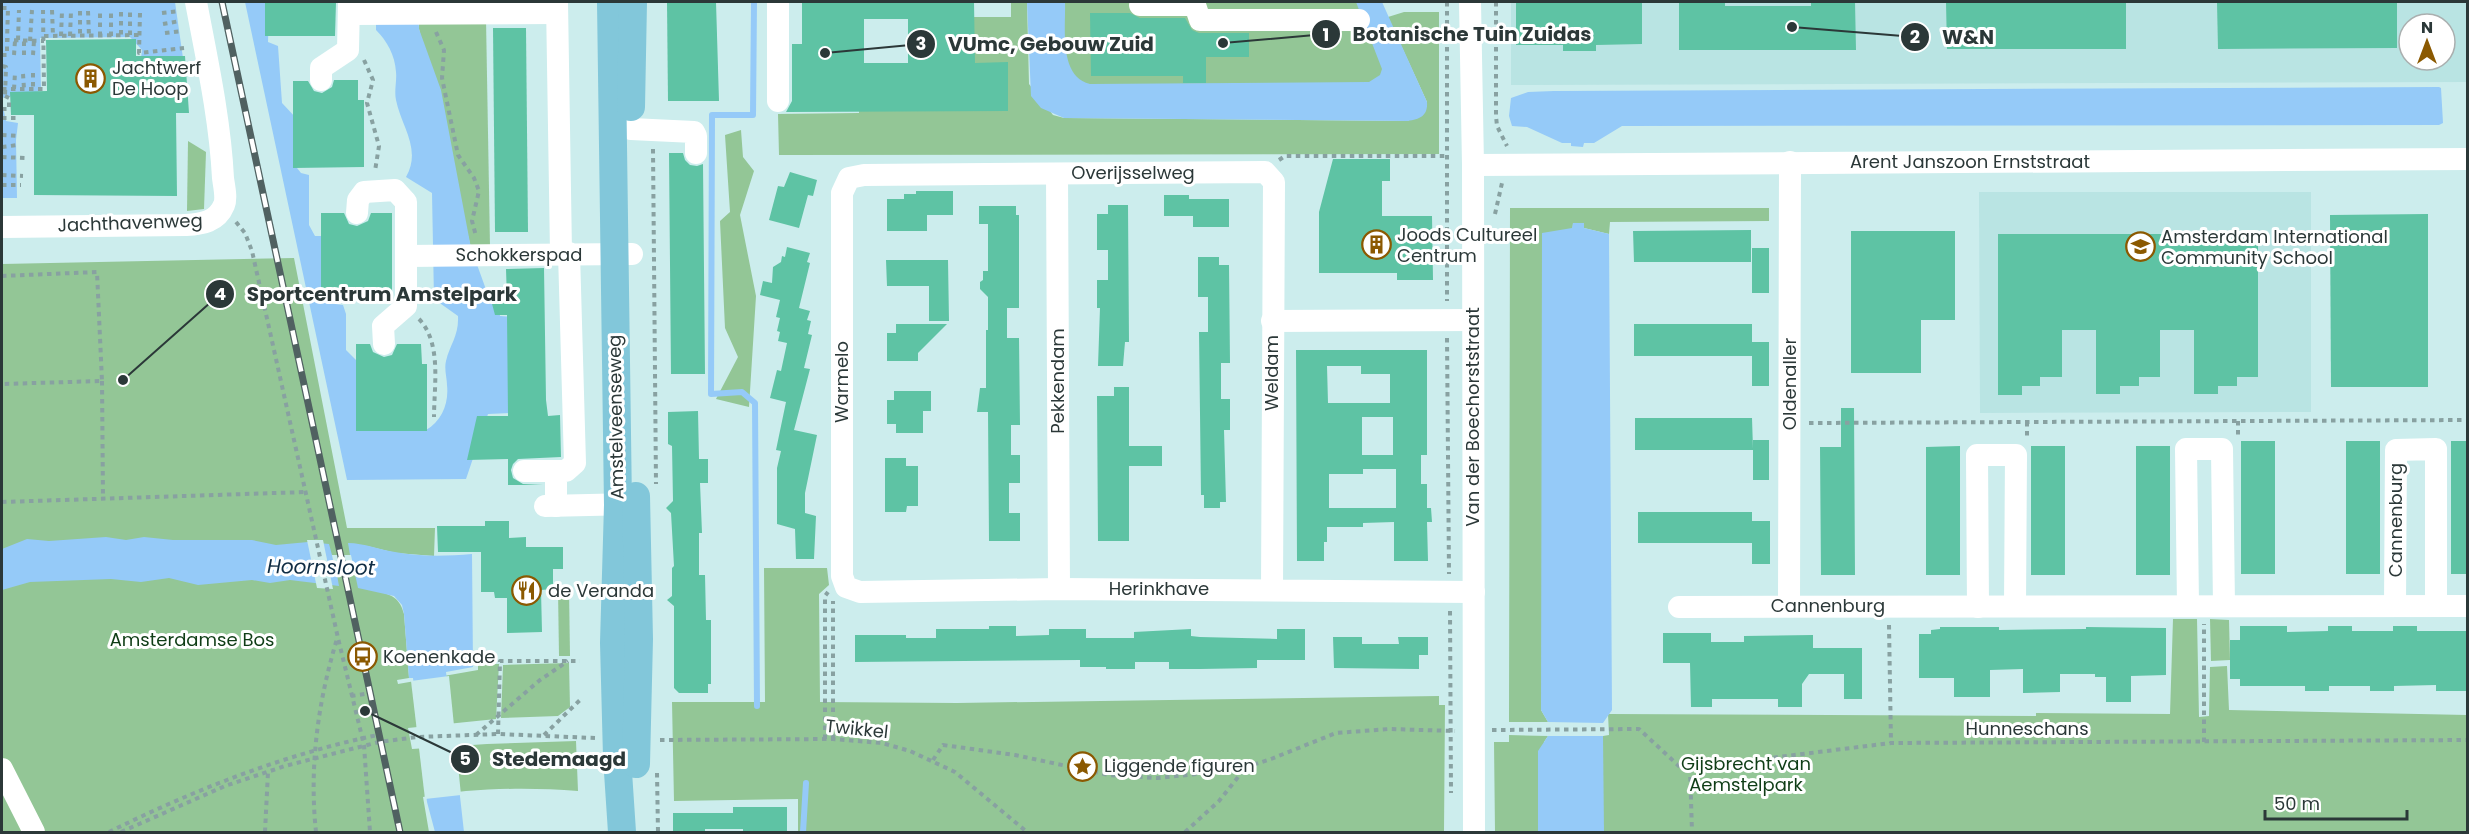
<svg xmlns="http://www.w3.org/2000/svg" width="2469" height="834" viewBox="0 0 2469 834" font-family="Poppins,sans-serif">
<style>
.built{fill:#b9e4e3;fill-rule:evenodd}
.green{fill:#93c696}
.water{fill:#95caf8}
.pier{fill:#cceded}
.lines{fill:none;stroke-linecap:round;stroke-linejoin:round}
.stream{stroke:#95caf8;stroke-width:6}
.building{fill:#5ec3a4;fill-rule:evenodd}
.path{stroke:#88a1a1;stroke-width:4;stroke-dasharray:4.5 4.5;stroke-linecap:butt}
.minor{stroke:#fff;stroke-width:22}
.major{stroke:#82c7da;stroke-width:28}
.rail-casing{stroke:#506161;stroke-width:7}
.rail{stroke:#fff;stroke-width:4.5;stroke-dasharray:14;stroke-linecap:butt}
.labels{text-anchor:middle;stroke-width:6;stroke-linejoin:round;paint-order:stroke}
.poi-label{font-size:18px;fill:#2b3838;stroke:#fff;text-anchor:start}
.street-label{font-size:18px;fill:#2b3838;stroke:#fff}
.park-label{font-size:18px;fill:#0f3d16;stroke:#fff}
.water-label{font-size:20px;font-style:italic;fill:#102d44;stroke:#fff}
.leader{fill:none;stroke:#2b3838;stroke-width:2}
.callout-dot{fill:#2b3838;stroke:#fff;stroke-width:2}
.mark-label{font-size:18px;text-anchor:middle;font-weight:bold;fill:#fff}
.callout-label{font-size:20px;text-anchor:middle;font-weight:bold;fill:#2b3838;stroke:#fff;stroke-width:6;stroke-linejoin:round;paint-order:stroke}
</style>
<rect width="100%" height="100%" fill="#cceded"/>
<g class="built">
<path d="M1511,2H2467V82L1511,85ZM2409,24H2445V60H2409Z"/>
<path d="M1979,192H2311V412L1980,413Z"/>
</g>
<g class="green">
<path d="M1011,2H1027L1029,84L1053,115L1064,118L1408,121L1427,102L1388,17L1404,12H1439V154L779,155L778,114L859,113L860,96L970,64V17H1011Z"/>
<path d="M1063,2H1361L1400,73L1381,96L1064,95Z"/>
<path d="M486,19L490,247L471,248L419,29V21Z"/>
<path d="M741,130L743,157L754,171L740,215L756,296L749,407L716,399L738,357L725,328L720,221L730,212L725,135Z"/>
<path d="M188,141L206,152L204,209L187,211Z"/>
<path d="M1510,208H1769V221L1610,222L1609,234L1584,228L1583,223H1573L1541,710L1548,722H1509Z"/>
<path d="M294,258L347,528H435L434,556L396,553L367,546L377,591C392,595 400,598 404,614L409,678L397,680L398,684L478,670V661L488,660V664H499L496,719L408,728L412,749L487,744L576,741L578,791C527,787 473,788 423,797L429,832H2V264Z"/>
<path d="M764,568H827L829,585L819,594L820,702L957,703L1439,696V705H1445L1444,832H798V799L674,801L672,702H765Z"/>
<path d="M558,590H569L570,656H559Z"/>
<path d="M2173,619H2197L2199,717L2209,716L2210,667L2227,666L2229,710L2467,715V832H1495L1494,742H1509V735L1548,736L1544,742H1603V736L1609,735L1608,714L2036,716V713L2170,714Z"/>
<path d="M2210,619L2229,620L2230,660L2211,661Z"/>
<path d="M569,663L570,707L558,716L501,718L503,665Z"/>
</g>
<g class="water">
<path d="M2,2H175L186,79L139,74L142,50L130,37L40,38L41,91L2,98Z"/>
<path d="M245,2H269L268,42L278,46L282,103L297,119V168L301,173L309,175V225L315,236H326L328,303L343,305L346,314V350L426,430C442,421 449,403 447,385C447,378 444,369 446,361C450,344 459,336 458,316L434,299L432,193L406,177C422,149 401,126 396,100C394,91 397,81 396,72C395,55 387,41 376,30V2H418L419,29L441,90L471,248L488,295L498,301L500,316L512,317L513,413L488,414L466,479L347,480Z"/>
<path d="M1027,2H1065C1066,27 1058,76 1090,84L1369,82L1380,75L1382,69L1356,2H1382L1427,102C1428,116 1420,119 1408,121L1064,118L1041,108L1031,96Z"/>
<path d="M2439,87L2441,88L2443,123L2439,125L1622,126L1594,143H1584L1583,147L1571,146V143H1562L1527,127L1512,126L1509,116L1511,98L1528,92L1554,91Z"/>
<path d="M2,102L6,121L18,123L16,140L17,198H2Z"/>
<path d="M1573,223H1584V228L1609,234L1612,710L1603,723L1548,722L1541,710L1542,233L1572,228Z"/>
<path d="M106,537L126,540L144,537L173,540H252L276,545L308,542L329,544L332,555H350L348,543C364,543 380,550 395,552C421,557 447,556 472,554L473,667L446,672L464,832H435L427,802L413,678H409L404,614L402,605L394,596L358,588L355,574L337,575L339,586L290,580L270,583L252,580L198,585L169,578L141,582L111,579L30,582L2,590V549L27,539L49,541Z"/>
<path d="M1548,736H1603L1604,832H1538V751Z"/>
</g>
<g class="pier">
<path d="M307,540H323L333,589L317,588Z"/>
<path d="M332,555H351L355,574L336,575Z"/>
<path d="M449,676L461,795L425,799L411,681Z"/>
</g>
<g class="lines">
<g class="stream">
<path d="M754,2L753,115H712L711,394L742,392L755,403L757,706"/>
<path d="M803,832L806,783"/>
</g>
</g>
<g class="building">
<path d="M265,2H336L335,36H265Z"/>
<path d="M667,2H716L719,101H668Z"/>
<path d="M802,2H974L975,63L1008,62V111L786,112L792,101V44H802ZM864,19H908V63H864Z"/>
<path d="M1516,2H1642V44L1596,45V51H1563V45H1516Z"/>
<path d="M1679,2H1725V6H1811V2H1855L1856,50H1679Z"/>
<path d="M1946,2H1991V3L2126,2V49H1947Z"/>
<path d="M2217,2H2397V48L2218,49Z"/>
<path d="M1090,13H1130L1140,18H1185L1192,30L1199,33H1249V57H1206V83H1183V76H1091Z"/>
<path d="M493,28H526L528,232H495Z"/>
<path d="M136,39V56H185L189,113H176L177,196L34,195V115H11L10,92L47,91L46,40Z"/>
<path d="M334,80H358V100H364V167L293,168V81H308L314,91L322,93L332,87Z"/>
<path d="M669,153H683L685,160L690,165L697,166L703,164L705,374H671Z"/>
<path d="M1333,159H1390V181H1382V216H1432L1433,280H1397V273H1319V212Z"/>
<path d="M790,172L817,180L813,196L808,195L799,228L769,220L778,186L784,187Z"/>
<path d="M916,191H953V215H927V231H887V199H904V194H916Z"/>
<path d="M1164,195H1189V199H1229V227H1193V216H1164Z"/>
<path d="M1108,205H1128L1129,342H1125L1123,366H1098L1100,308H1097V280H1108V250H1097V214H1108Z"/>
<path d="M979,206H1016V215H1019V308H1007V338H1019L1020,425H1011V455H1020V483H1009V513H1020V541H989L988,412H977L980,388H986V330H988V297L980,289V282L983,280V271H988V224H979Z"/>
<path d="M321,213H344L349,224L357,226L368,221L371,213H392V298L321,299Z"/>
<path d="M2428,214V387H2331L2330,215Z"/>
<path d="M1751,230V262H1634L1633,231Z"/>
<path d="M1851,231H1955V320H1921V373H1851Z"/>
<path d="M1998,234H2258V377H2237V386H2218V394H2194V330H2160V377H2139V386H2120V394H2096V330H2062V377H2040V386H2022V395H1998Z"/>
<path d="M787,247L810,253L807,262L810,263L799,308L810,311L807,320L811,321L808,334L812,335L804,368L810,369L794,430L817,435L805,493V513L816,516L814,559H796L795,529L777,524V468L781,451L776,450L786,402L770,398L777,370L781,371L787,343L778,341L780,332L777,331L780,318L776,317L780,300L760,295L763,281L772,283L773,267L781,262L782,256L785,257Z"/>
<rect x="1752" y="248" width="17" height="45"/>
<path d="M1198,257H1219V265H1229L1230,363H1221V399H1230V430H1224L1226,502H1220V508H1204V495H1201L1199,332H1208V297H1198Z"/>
<path d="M886,260H948L949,321H929V286H887Z"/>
<path d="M544,268L546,400L548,416L560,415L561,457L518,459L513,464L511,470L513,478L523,484L543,485H508V459L467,460L477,416H508L507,315H495L491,300H507L506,269Z"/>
<path d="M896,324H947L918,353V361H887V333H896Z"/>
<path d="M1634,324H1752V347V342H1769V386H1752V356H1634Z"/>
<path d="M356,344H370L373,352L384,357L392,355L397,344H421L422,364H427V431H356Z"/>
<path d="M1296,350H1427V455H1421V484H1427V508H1431L1432,522H1427L1428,561H1394V522L1363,523V527H1327V542H1324V561H1297ZM1327,366H1361V374H1390V403H1328ZM1362,417H1393V455H1362ZM1363,469H1396V508H1329V474H1363Z"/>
<path d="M1114,387H1129V446H1162V466H1129V541H1098L1097,396H1114Z"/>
<path d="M894,391H931V411H923V433H896V424H887V400H894Z"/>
<path d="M1841,408H1854L1855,575H1821L1820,447H1841Z"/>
<path d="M698,411L699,459H708V483H700L702,533H699V575H705L706,620H711V684H708V693H679L674,688V606L667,600L672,596V568L674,566L671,513L666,508L673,501L672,446L668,444V412Z"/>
<path d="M1635,418H1752L1753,449V440H1769V480H1753V450H1635Z"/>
<rect x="2241" y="441" width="34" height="133"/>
<rect x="2346" y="441" width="34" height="133"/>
<rect x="2451" y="441" width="17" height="133"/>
<path d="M1960,446V575H1926V447Z"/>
<rect x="2031" y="446" width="34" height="129"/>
<rect x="2136" y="446" width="34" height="129"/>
<path d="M885,458H906V466H918V506H907L906,512H885Z"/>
<path d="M1638,512H1752V521H1770V564H1752V543H1638Z"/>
<path d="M485,521H509V538L526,537V547H563V569H553V589L541,590L542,632L507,633V598H495L494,592H481V552H438L437,526H485Z"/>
<path d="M989,626H1016V636L1049,635V629H1086V638H1134V632L1191,629V636L1200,637L1277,639V629H1305V660H1257V668L1200,669H1169V662H1135V669H1106V667H1080V660L855,662V635H906V638H936V629H989Z"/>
<path d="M2240,626H2287V632L2328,631V626H2352V631H2393V626H2417V631H2468V691H2436V685L2394,686V691H2370V686H2329V691H2305V686H2240V679H2230V640H2240Z"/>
<path d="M1940,627H1999V630L2086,629V627L2166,628V675L2131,676V702H2106V677H2095V674H2060V692L2023,693V669L1990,670V697H1954V678H1919V634H1931V630L1940,629Z"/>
<path d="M1663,633H1711V642H1744V636L1813,635V648H1862V699H1844V674H1809L1802,684V707H1778V699H1712V707H1691L1690,663H1663Z"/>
<path d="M1333,637H1362V644H1399L1398,637H1428V655H1419V669L1334,668Z"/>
<path d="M733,807H787V832H743V829H705V832H673V813H733Z"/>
</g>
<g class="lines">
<g class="path">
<path d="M1447,2V301"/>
<path d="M1496,2V116L1497,126L1507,146"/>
<path d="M2,8H8L7,40L44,41"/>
<path d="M52,10L53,36"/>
<path d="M80,11V36"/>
<path d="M88,11L89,36"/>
<path d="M121,12V35"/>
<path d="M140,13L139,53L184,48"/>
<path d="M162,13L179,11"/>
<path d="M163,24L180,21"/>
<path d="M436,32L444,50L442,78L458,155L474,178L479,191L472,221L476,236"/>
<path d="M165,33L182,31"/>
<path d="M130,35V12"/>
<path d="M44,36L139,35"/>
<path d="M61,36L62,11"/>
<path d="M70,36L71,11"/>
<path d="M100,36V12"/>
<path d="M111,36V12"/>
<path d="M18,40L19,10"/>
<path d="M30,41L32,10"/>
<path d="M2,55H7V40"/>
<path d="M14,55L15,41"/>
<path d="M24,55V41"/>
<path d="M33,55L34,41"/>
<path d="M364,60L373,80L367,103L379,146L375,171"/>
<path d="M2,66L6,67L5,96H2"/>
<path d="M33,73V89"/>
<path d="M23,74L24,89"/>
<path d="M2,89H44L43,10"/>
<path d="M14,89L15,73"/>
<path d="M2,109H9V98L5,96"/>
<path d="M2,118H17"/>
<path d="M2,135L18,136"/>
<path d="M2,147L18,145"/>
<path d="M653,149L656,484"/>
<path d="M2,157L25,158"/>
<path d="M1279,160L1285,156H1447"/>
<path d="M2,175L23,176"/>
<path d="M2,185H21"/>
<path d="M1495,214L1502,183"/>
<path d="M236,222L245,233L252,251L338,638L364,745L370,832"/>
<path d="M2,276L97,272L102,381L2,384"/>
<path d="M419,319C442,343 434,386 434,417"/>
<path d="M1447,338L1449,574"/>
<path d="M102,381L103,498"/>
<path d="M2238,421V437"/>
<path d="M2027,422V440"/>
<path d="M1809,423L2468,420"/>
<path d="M2,502L306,492"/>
<path d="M1450,611L1451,793"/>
<path d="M1889,625L1891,743"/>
<path d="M351,696L365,694"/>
<path d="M1492,730L1639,729L1680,767L1690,768L1891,743L2468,740"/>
<path d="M498,734L500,661H580"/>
<path d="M476,735L540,680L568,661"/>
<path d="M544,735L580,700"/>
<path d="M825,739V596L828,592"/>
<path d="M833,739V601"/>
<path d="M660,740L833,739L882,743L910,751L955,772L1027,832"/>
<path d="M2204,742V624"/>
<path d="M933,760L943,745L1015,755L1109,775L1157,778L1237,770L1271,759L1336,733L1389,729L1455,731"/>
<path d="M1690,768L1692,832"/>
<path d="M657,773L658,832"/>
<path d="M109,832C194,790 285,754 378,735"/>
<path d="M121,832L225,786L285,766L379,742L417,737L498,734L595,738"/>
<path d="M265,832L268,772"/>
<path d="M316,832C309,767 318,701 337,639"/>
<path d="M1185,832L1219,801L1246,767"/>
</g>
<g class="minor">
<path d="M557,2L561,253"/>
<path d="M1470,2L1473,165L1474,832"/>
<path d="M1140,5H1195L1200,20H1359"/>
<path d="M349,14L557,13"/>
<path d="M321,80V68L348,50L349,2"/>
<path d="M778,101V2"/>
<path d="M631,129L694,132L696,136V153"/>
<path d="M1473,165L2468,159"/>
<path d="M1057,174L1059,589"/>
<path d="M357,213L358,200L364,192L395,190L406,202V306L383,326L384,344"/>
<path d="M2,227L186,225C202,224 217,222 224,205C227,198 224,186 223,178C220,119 207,60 196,2"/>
<path d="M406,256L632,254"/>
<path d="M1272,321L1473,320"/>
<path d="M524,471H556"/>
<path d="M545,506L633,504"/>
<path d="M556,506V471H566L575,463L569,253"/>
<path d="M1272,590L1274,182L1265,172L864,175L849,178L842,193V576L846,587L860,592L1059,589L1474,592"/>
<path d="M2188,605L2186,449H2222L2224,606"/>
<path d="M1789,606L1790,162"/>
<path d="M2395,606L2396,450L2436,449V606"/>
<path d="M1679,607L2468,606"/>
<path d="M1978,607L1977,455H2016L2015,606"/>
<path d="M2,769L34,832"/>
</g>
<g class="major">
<path d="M611,2L618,505L614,643L617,757L622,832"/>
<path d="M631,107L633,2"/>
<path d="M636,496L639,639L636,764"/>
</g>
<defs>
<path id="rail" d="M222,2L400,832"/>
</defs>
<use href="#rail" class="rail-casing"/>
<use href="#rail" class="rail"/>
</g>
<defs>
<symbol id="building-ring" viewBox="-11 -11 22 22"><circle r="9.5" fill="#fff" stroke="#8b5901" stroke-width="1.5"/><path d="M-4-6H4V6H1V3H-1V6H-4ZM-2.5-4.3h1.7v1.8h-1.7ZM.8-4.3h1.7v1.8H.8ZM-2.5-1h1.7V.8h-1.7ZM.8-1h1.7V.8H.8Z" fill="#8b5901"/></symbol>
<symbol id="school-ring" viewBox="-11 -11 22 22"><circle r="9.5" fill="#fff" stroke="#8b5901" stroke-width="1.5"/><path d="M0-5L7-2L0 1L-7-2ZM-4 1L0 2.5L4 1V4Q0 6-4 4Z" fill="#8b5901"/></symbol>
<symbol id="restaurant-ring" viewBox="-11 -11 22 22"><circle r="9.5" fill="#fff" stroke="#8b5901" stroke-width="1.5"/><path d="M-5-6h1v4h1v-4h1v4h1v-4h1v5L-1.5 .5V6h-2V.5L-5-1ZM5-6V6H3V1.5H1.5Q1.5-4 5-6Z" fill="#8b5901"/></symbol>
<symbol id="bus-ring" viewBox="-11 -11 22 22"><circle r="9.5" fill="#fff" stroke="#8b5901" stroke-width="1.5"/><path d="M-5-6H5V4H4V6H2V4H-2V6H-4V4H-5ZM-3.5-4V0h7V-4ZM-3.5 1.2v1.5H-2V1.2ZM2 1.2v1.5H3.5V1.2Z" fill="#8b5901"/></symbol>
<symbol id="sight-ring" viewBox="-11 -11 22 22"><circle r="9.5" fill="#fff" stroke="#8b5901" stroke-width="1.5"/><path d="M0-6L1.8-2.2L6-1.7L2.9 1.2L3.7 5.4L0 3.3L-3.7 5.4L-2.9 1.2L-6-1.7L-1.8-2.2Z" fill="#8b5901"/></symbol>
</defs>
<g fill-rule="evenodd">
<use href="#building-ring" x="74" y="62" width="33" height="33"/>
<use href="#building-ring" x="1360" y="228" width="33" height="33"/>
<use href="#school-ring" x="2124" y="230" width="33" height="33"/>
<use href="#restaurant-ring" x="510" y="574" width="33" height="33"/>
<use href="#bus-ring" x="346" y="640" width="33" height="33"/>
<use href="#sight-ring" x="1066" y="750" width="33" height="33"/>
</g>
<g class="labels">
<g class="poi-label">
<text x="112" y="74">Jachtwerf<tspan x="112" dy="21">De Hoop</tspan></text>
<text x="1397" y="241">Joods Cultureel<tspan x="1397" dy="21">Centrum</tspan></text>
<text x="2161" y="243">Amsterdam International<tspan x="2161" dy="21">Community School</tspan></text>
<text x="548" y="597">de Veranda</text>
<text x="383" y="663">Koenenkade</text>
<text x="1104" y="772">Liggende figuren</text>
</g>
<g class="street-label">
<text x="1970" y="168">Arent Janszoon Ernststraat</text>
<text x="1133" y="179">Overijsselweg</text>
<text transform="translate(130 223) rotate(-2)" y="6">Jachthavenweg</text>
<text x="519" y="261">Schokkerspad</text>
<text transform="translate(1272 373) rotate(-90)" y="6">Weldam</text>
<text transform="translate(1058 381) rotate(-90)" y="6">Pekkendam</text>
<text transform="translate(842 382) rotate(-90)" y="6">Warmelo</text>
<text transform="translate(1790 384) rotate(-90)" y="6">Oldenaller</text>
<text transform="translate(616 417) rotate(-91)" y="6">Amstelveenseweg</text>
<text transform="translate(1473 417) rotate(-90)" y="6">Van der Boechorststraat</text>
<text transform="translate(2396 520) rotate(-90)" y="6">Cannenburg</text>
<text x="1159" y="595">Herinkhave</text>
<text x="1828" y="612">Cannenburg</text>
<text transform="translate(857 729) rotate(6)" y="6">Twikkel</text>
<text x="2027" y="735">Hunneschans</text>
</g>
<g class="park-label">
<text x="192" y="646">Amsterdamse Bos</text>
<text x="1746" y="770">Gijsbrecht van<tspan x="1746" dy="21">Aemstelpark</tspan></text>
</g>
<g class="water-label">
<text transform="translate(321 567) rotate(1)" y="7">Hoornsloot</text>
</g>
</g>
<path class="leader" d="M1223 43L1326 34M1792 27L1915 37M825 53L921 44M123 380L220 294M365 711L465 759"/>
<g class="callout-dot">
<circle cx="1223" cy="43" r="6"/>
<circle cx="1792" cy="27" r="6"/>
<circle cx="825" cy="53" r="6"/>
<circle cx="123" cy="380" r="6"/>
<circle cx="365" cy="711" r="6"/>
<circle cx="1326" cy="34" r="15"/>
<circle cx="1915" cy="37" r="15"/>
<circle cx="921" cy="44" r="15"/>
<circle cx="220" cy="294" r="15"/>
<circle cx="465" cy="759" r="15"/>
</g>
<g class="mark-label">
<text x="1326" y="41">1</text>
<text x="1915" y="43">2</text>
<text x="921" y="50">3</text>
<text x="220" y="300">4</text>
<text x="465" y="765">5</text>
</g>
<g class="callout-label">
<text x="1472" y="41">Botanische Tuin Zuidas</text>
<text x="1968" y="44">W&amp;N</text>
<text x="1051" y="51">VUmc, Gebouw Zuid</text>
<text x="382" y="301">Sportcentrum Amstelpark</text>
<text x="559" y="766">Stedemaagd</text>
</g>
<rect width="2469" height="834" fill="none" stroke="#2b3838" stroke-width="6"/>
<g transform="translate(2427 42)"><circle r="28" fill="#ffffff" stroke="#aaafaf" stroke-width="1.5"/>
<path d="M0-4.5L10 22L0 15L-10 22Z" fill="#8b5901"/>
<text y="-9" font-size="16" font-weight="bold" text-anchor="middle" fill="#2b3838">N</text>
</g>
<path d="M2265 810v9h142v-9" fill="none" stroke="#2b3838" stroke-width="3"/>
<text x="2274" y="810" font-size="18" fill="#2b3838" stroke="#ffffff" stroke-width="4.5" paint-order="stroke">50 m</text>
</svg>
